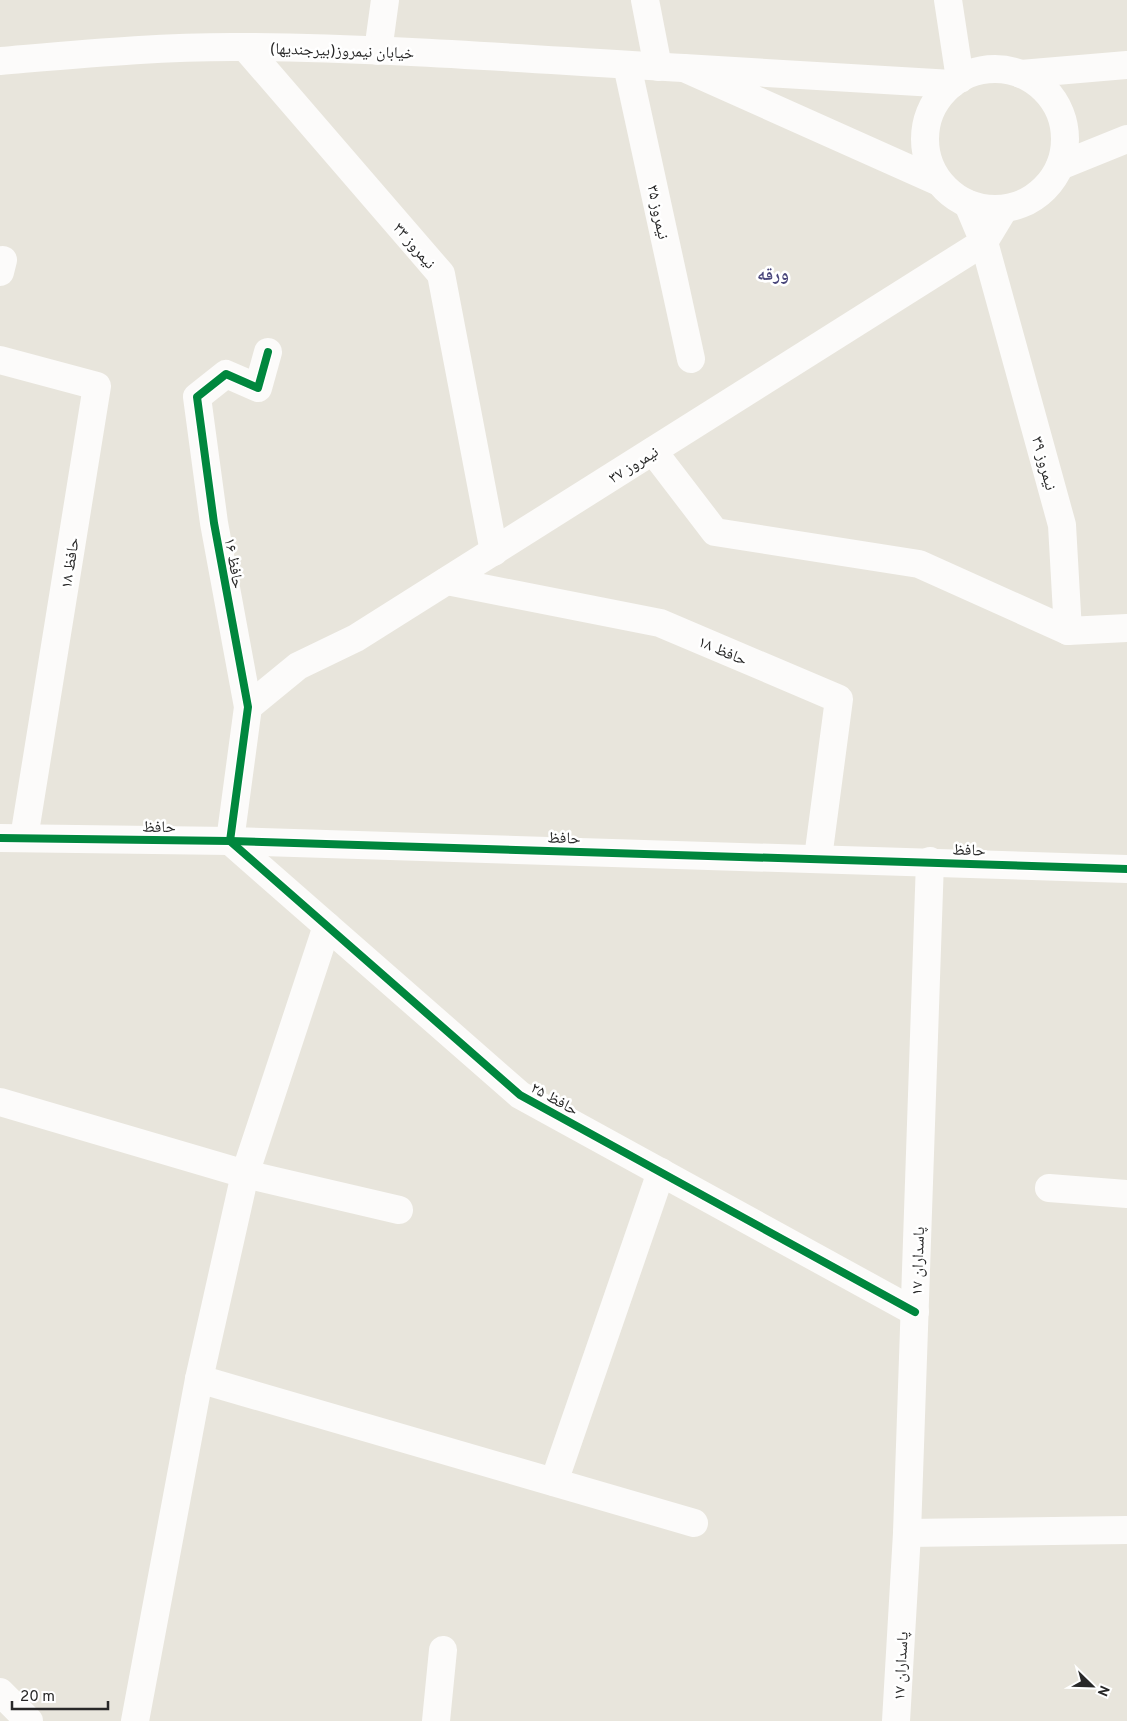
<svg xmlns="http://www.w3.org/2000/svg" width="1127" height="1721" viewBox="0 0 1127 1721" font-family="Overpass,'Noto Naskh Arabic',sans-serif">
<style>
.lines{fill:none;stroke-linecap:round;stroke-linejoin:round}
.minor{stroke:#fcfbfa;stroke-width:28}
.cycleway-casing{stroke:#fff;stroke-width:11}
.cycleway{stroke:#00873e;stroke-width:8}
.labels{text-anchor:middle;stroke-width:5;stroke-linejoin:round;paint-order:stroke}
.street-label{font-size:16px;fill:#282828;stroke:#fff}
.neighbourhood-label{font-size:18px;font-weight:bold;fill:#49467b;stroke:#fff}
</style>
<rect width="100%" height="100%" fill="#e8e5dc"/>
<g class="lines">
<g class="minor">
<path d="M645,0L658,67"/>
<path d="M948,0L960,79"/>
<path d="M245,47L441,274L494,552"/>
<path d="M378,51L385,0"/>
<path d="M0,61C82,54 164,46 246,47C392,48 538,60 684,68"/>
<path d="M627,65L691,359"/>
<circle cx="995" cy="139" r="70"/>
<path d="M1021,74L1127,65"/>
<path d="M1060,166L1127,139"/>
<path d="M939,182L684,68L952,84"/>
<path d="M1004,209L984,242L1062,525L1068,631L1127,628"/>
<path d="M0,272L3,260"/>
<path d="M268,352L258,388L226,374L197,397L214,523L248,707L230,841L520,1095L915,1312"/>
<path d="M0,360L97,386L24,838"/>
<path d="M653,451L715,532L919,564L1068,631"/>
<path d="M447,581L660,623L839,699L818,858"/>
<path d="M248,707L298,666L356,638L984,242L968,204"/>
<path d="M0,838L230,841L1127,869"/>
<path d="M0,1102L245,1174L399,1210"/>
<path d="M1049,1188L1127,1194"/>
<path d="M199,1379L694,1523"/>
<path d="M554,1482L661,1172"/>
<path d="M907,1533L1127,1530"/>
<path d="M0,1692L29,1721"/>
<path d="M135,1721L199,1379L245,1174L327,926"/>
<path d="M436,1721L443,1650"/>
<path d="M896,1721L907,1533L930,861"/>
</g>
<defs>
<g id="cycleway">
<path d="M268,352L258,388L226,374L197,397L214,523L248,707L230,841L520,1095L915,1312"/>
<path d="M0,838L230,841L1127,869"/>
</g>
</defs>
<use href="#cycleway" class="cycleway-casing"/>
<use href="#cycleway" class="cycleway"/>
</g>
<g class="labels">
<g class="street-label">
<text transform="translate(342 50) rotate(2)" y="6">خیابان نیمروز(بیرجندیها)</text>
<text transform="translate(659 212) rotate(78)" y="6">نیمروز ۳۵</text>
<text transform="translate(415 245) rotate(49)" y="6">نیمروز ۳۳</text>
<text transform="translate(1045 463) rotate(75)" y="6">نیمروز ۳۹</text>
<text transform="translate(633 464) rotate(-32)" y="6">نیمروز ۳۷</text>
<text transform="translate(69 563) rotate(-81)" y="6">حافظ ۱۸</text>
<text transform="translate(235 563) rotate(80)" y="6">حافظ ۱۶</text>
<text transform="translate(723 650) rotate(23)" y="6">حافظ ۱۸</text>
<text transform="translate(159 826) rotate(1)" y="6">حافظ</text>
<text transform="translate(564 837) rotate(2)" y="6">حافظ</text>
<text transform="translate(969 849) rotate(2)" y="6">حافظ</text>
<text transform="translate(555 1098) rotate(29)" y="6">حافظ ۲۵</text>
<text transform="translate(917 1261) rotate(-88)" y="6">پاسداران ۱۷</text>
<text transform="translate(900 1666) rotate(-87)" y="6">پاسداران ۱۷</text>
</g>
<g class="neighbourhood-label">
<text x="773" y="280">ورقه</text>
</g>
</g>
<g transform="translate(1092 1686) rotate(113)" stroke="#ffffff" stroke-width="4" paint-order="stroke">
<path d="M0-4L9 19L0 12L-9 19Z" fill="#282828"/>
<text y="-8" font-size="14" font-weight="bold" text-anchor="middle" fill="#282828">N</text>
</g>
<path d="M12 1701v8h96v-8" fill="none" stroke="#282828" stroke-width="2.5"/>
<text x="20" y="1701" font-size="15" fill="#282828" stroke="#ffffff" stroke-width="4" paint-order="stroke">20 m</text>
</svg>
